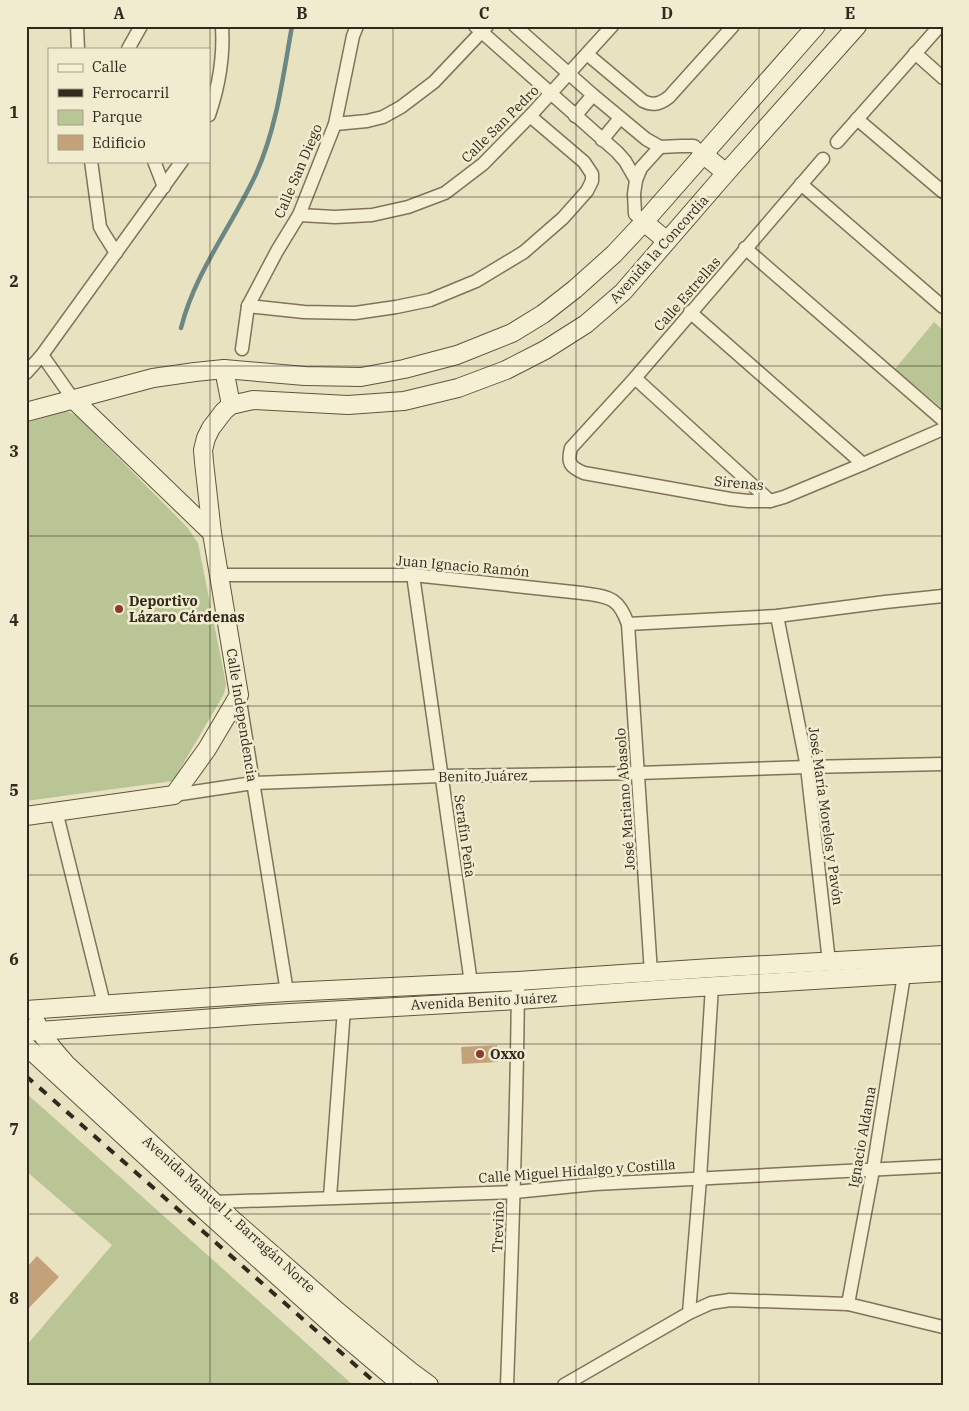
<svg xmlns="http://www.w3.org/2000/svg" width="969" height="1411" viewBox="0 0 969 1411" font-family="'IBM Plex Serif',serif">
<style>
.green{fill:#bac596}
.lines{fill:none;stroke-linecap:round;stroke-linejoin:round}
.stream{stroke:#6b8885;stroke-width:4.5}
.building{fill:#c3a27a}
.street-casing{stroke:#80735a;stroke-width:15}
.secondary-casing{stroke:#62543e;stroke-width:20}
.street{stroke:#f5efd3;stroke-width:12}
.secondary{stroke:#f5efd3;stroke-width:18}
.rail{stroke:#31291d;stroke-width:4;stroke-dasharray:9 9;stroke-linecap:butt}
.grid{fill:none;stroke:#31291d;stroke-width:1;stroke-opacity:0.55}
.poi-dot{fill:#893b30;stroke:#f1eccf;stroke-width:2}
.labels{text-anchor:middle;stroke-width:5;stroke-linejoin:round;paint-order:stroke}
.street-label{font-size:14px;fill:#31291d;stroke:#f1eccf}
.poi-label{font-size:14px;font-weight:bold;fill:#31291d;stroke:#f1eccf;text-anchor:start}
.neatline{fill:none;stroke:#31291d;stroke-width:2}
.grid-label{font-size:16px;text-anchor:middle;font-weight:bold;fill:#31291d}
</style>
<rect width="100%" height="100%" fill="#e9e2c1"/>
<g class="green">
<path d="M934,322L943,330V409L895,369Z"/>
<path d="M67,411L77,416L187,527L198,543L226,684L224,694L173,781L26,801V423Z"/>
<path d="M26,1093L353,1385H26V1346L112,1245L26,1171Z"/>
</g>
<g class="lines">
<path class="stream" d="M181,328C195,272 232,226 256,174C277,127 283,76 292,26"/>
</g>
<g class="building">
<path d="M497,1045L498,1062L462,1064L461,1047Z"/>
<path d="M37,1256L59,1277L26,1311V1268Z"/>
</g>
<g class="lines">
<defs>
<g id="street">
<path d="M77,26L78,49"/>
<path d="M475,26L617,152L625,161L636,180L634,194L635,214L644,222"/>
<path d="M515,26L593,95L646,139L660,147L681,146H694L703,154"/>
<path d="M128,49L141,26"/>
<path d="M915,53L943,78"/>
<path d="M587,54L643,101C653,106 660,104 669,97L733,26"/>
<path d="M209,115C219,86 224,57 222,26"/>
<path d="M575,116L593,95"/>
<path d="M857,119L943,192"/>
<path d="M335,124L367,121L383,117L401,107L434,82L487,26"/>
<path d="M602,140L620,118"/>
<path d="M837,142L937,29"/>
<path d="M823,159L635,378L571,448C567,463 570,467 584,473L730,499L748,501H770L784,497L863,464L943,429"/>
<path d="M91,161L100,227L104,234L116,253"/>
<path d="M154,161L164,187"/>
<path d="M636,180L641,168L660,147"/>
<path d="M801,184L943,307"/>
<path d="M299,215L335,217L372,215L408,207L445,193L483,164L530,116L612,26"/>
<path d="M745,248L943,420"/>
<path d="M248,306L304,312L355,313L396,307L430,300L476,281L524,252L563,218L587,191L592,181V174L584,162L530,116"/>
<path d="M690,312L863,464"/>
<path d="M242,349L248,306L277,251L299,215L335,124L353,36L357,26"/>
<path d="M42,355L73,399"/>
<path d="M26,373L42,355L182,161"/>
<path d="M635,378L770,501"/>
<path d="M220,575H413L582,593C608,597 618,596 628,624L651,973"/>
<path d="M413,575L471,983"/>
<path d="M777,616L807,767L829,962"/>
<path d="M628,624L777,616L885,602L943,596"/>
<path d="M239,695L287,992"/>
<path d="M174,795L253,783L441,776L639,773L807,767L943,764"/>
<path d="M56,811L104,1004"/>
<path d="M330,1197L344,1009"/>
<path d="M214,1202L515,1192L595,1184L943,1166"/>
<path d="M848,1304L873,1170L904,975"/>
<path d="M689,1313L700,1179L712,986"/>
<path d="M507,1385C512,1250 517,1116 518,981"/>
<path d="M564,1385L689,1313L711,1303L730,1300L848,1304L943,1327"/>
</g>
<g id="secondary">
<path d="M703,154L726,173"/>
<path d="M644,222L667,241"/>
<path d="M224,369L231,405"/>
<path d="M73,399L212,533"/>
<path d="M26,412L153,378L195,372L224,369L305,376L361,377L404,369L457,355L512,333L543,314L575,289L614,254L644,222L816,26"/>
<path d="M26,816L174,795L207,749L239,695L212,533L204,462L203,450L206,438L211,428L224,411L231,405L253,400L348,405L404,401L458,388L506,370L545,350L586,324L623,292L726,173L857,26"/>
<path d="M26,1010L287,992L518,981L711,968L943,955"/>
<path d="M37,1024C43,1039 55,1051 66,1064L234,1221L337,1311L410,1371L429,1385"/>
<path d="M26,1032L256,1015L518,1000L668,989L943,972"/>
<path d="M26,1046L203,1209L349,1340L402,1385"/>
</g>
</defs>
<use href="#street" class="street-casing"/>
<use href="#secondary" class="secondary-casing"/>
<use href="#street" class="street"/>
<use href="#secondary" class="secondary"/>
<path class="rail" d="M26,1076L378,1385"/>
</g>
<path class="grid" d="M210,26V1385M393,26V1385M576,26V1385M759,26V1385M26,197H943M26,366H943M26,536H943M26,706H943M26,875H943M26,1044H943M26,1214H943"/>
<g class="poi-dot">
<circle cx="119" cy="609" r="5"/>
<circle cx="480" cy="1054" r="5"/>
</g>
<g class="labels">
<g class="street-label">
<text transform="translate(500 124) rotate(-45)" y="5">Calle San Pedro</text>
<text transform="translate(298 171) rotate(-67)" y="5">Calle San Diego</text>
<text transform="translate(659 249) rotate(-48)" y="5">Avenida la Concordia</text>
<text transform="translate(687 294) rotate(-49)" y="5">Calle Estrellas</text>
<text transform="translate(739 483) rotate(5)" y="5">Sirenas</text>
<text transform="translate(463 566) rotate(5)" y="5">Juan Ignacio Ramón</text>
<text transform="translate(242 715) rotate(81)" y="5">Calle Independencia</text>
<text transform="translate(483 776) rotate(-1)" y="5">Benito Juárez</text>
<text transform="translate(625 799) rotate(-94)" y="5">José Mariano Abasolo</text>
<text transform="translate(826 816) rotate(82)" y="5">José María Morelos y Pavón</text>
<text transform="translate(465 836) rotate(82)" y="5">Serafín Peña</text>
<text transform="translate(484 1001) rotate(-3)" y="5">Avenida Benito Juárez</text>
<text transform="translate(862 1137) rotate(-80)" y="5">Ignacio Aldama</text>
<text transform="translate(577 1171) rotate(-4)" y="5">Calle Miguel Hidalgo y Costilla</text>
<text transform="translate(229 1214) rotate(42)" y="5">Avenida Manuel L. Barragán Norte</text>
<text transform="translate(498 1227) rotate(-88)" y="5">Treviño</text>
</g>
<g class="poi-label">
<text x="129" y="606">Deportivo<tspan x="129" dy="16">Lázaro Cárdenas</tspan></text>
<text x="490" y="1059">Oxxo</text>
</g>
</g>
<rect width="969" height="1411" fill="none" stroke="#f1eccf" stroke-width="55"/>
<rect x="48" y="48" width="162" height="115" fill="#f1eccf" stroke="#a49e88"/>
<rect x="58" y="64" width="25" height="8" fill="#f5efd3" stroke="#a49e88"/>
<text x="92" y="72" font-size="15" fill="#31291d">Calle</text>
<rect x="58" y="89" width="25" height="8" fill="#31291d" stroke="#a49e88"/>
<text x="92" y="98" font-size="15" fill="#31291d">Ferrocarril</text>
<rect x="58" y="110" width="25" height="15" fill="#bac596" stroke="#a49e88"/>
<text x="92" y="122" font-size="15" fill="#31291d">Parque</text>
<rect x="58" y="135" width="25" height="15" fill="#c3a27a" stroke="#a49e88"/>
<text x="92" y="148" font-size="15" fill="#31291d">Edificio</text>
<rect x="28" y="28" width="914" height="1356" class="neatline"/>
<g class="grid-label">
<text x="119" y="19">A</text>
<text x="302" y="19">B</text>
<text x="484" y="19">C</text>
<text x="667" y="19">D</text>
<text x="850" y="19">E</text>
<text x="14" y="118">1</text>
<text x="14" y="287">2</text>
<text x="14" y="457">3</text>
<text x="14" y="626">4</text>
<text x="14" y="796">5</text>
<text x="14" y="965">6</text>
<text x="14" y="1135">7</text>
<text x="14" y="1304">8</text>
</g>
</svg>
